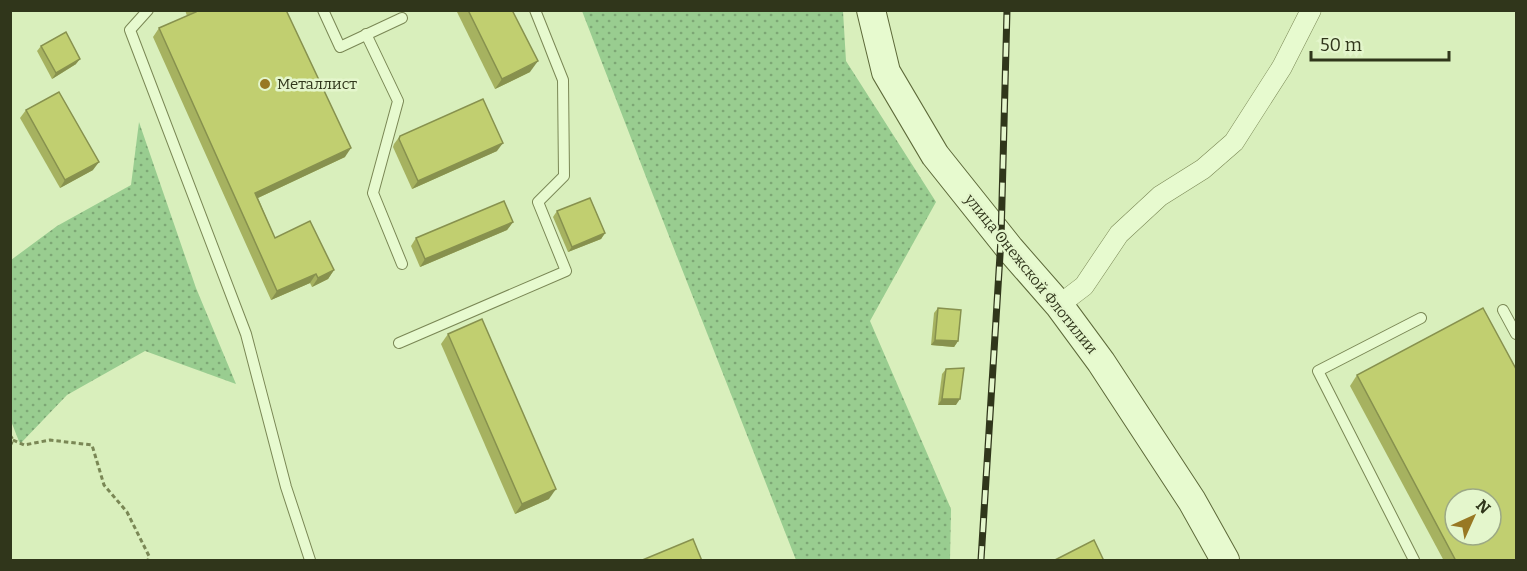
<svg xmlns="http://www.w3.org/2000/svg" width="1527" height="571" viewBox="0 0 1527 571" font-family="Bitter,serif">
<style>
.park{fill:url(#park-dots)}
.lines{fill:none;stroke-linecap:round;stroke-linejoin:round}
.lane-casing{stroke:#7a8755;stroke-width:12}
.street-casing{stroke:#7a8755;stroke-width:21}
.secondary-casing{stroke:#5d6939;stroke-width:30}
.path{stroke:#7a8755;stroke-width:3;stroke-dasharray:4.5 3;stroke-linecap:butt}
.lane{stroke:#e7facf;stroke-width:10}
.street{stroke:#e7facf;stroke-width:20}
.secondary{stroke:#e7facf;stroke-width:28}
.rail-casing{stroke:#30361b;stroke-width:7}
.rail{stroke:#e4f6cc;stroke-width:4.5;stroke-dasharray:14;stroke-linecap:butt}
.wall{fill:#a6b260}
.shaded-wall{fill:#87914e}
.building{fill:#c1cf70;stroke:#87914e;stroke-width:1.5;fill-rule:evenodd}
.poi-dot{fill:#987823;stroke:#e4f6cc;stroke-width:2}
.labels{text-anchor:middle;stroke-width:5;stroke-linejoin:round;paint-order:stroke}
.poi-label{font-size:15px;fill:#30361b;stroke:#e4f6cc;text-anchor:start}
.street-label{font-size:15px;fill:#30361b;stroke:#e4f6cc}
</style>
<defs>
<pattern id="park-dots" width="8" height="8" patternUnits="userSpaceOnUse" patternTransform="scale(1.5)"><rect width="8" height="8" fill="#99cd90"/><path d="M2 2h.1M6 6h.1" fill="none" stroke="#7da775" stroke-width="1.8" stroke-linecap="round"/></pattern>
</defs>
<rect width="100%" height="100%" fill="#d9efbc"/>
<g class="park">
<path d="M582,11H843L846,61L936,202L870,321L951,509L950,560H796L658,208Z"/>
<path d="M139,122L196,288L236,384L145,351L67,395L20,444L11,421V260L57,226L131,185Z"/>
</g>
<g class="lines">
<defs>
<g id="lane">
<path d="M148,10L130,30L246,334L286,487L310,560"/>
<path d="M323,10L340,47L402,18"/>
<path d="M366,34L398,101L373,193L402,264"/>
<path d="M1503,310L1516,334"/>
<path d="M399,343L566,271L538,202L564,176L563,80L535,10"/>
<path d="M1414,560L1318,371L1421,318"/>
</g>
<path id="street" d="M1059,305L1084,286L1119,234L1160,196L1203,169L1234,142L1282,67L1311,10"/>
<path id="secondary" d="M871,10L886,72L935,155L1010,249L1059,305L1101,362L1192,501L1225,560"/>
</defs>
<use href="#lane" class="lane-casing"/>
<use href="#street" class="street-casing"/>
<use href="#secondary" class="secondary-casing"/>
<g class="path">
<path d="M10,435L13,440L10,446"/>
<path d="M13,440L24,445L50,440L92,445L104,485L127,512L149,556L148,560"/>
</g>
<use href="#lane" class="lane"/>
<use href="#street" class="street"/>
<use href="#secondary" class="secondary"/>
<defs>
<path id="rail" d="M981,560L1001,239L1007,10"/>
</defs>
<use href="#rail" class="rail-casing"/>
<use href="#rail" class="rail"/>
</g>
<g class="wall">
<path d="M185,10H286L345,157L258,198L275,238L334,270L328,279L312,287L310,283L271,300L153,37L159,28L187,16Z"/>
<path d="M456,10H512L530,72L495,89Z"/>
<path d="M41,46L76,64L52,79L37,51Z"/>
<path d="M26,110L93,170L60,188L20,118Z"/>
<path d="M400,136L497,151L412,189L393,147L394,144Z"/>
<path d="M557,211L605,233L601,239L568,252L553,217Z"/>
<path d="M513,222L507,230L420,267L411,246L416,238Z"/>
<path d="M938,308L958,341L954,347L931,345L934,313Z"/>
<path d="M448,334L549,499L515,514L441,344Z"/>
<path d="M946,369L956,405H938L942,374Z"/>
<path d="M1357,375L1516,561H1444L1350,386Z"/>
</g>
<g class="shaded-wall">
<path d="M80,59L76,64L52,79L56,73Z"/>
<path d="M538,61L530,72L495,89L502,79Z"/>
<path d="M503,143L497,151L412,189L418,181Z"/>
<path d="M351,148L345,157L249,202L255,193Z"/>
<path d="M99,162L93,170L60,188L65,180Z"/>
<path d="M513,222L507,230L420,267L425,259Z"/>
<path d="M605,233L601,239L568,252L572,247Z"/>
<path d="M334,270L328,279L312,287L318,278Z"/>
<path d="M316,274L310,283L271,300L277,291Z"/>
<path d="M935,340L958,341L954,347L931,345Z"/>
<path d="M942,399H960L956,405H938Z"/>
<path d="M556,489L549,499L515,514L522,504Z"/>
</g>
<g class="building">
<path d="M195,10H286L351,148L255,193L275,238L310,221L334,270L318,278L316,274L277,291L159,28L196,12Z"/>
<path d="M468,10H512L538,61L502,79Z"/>
<path d="M66,32L80,59L56,73L41,46Z"/>
<path d="M59,92L99,162L65,180L26,110Z"/>
<path d="M483,99L503,143L418,181L399,139L400,136Z"/>
<path d="M590,198L605,233L572,247L557,211Z"/>
<path d="M504,201L513,222L425,259L416,238Z"/>
<path d="M938,308L961,310L958,341L935,340Z"/>
<path d="M1483,308L1516,369V561H1456L1357,375ZM1455,499H1491V535H1455Z"/>
<path d="M482,319L556,489L522,504L448,334Z"/>
<path d="M964,368L960,399H942L946,369Z"/>
<path d="M693,539L702,561H640Z"/>
<path d="M1094,540L1104,561H1053Z"/>
</g>
<circle class="poi-dot" cx="265" cy="84" r="6"/>
<g class="labels">
<g class="poi-label">
<text x="277" y="89">Металлист</text>
</g>
<g class="street-label">
<text transform="translate(1031 274) rotate(51)" y="5">улица Онежской Флотилии</text>
</g>
</g>
<rect width="1527" height="571" fill="none" stroke="#30361b" stroke-width="24"/>
<g transform="translate(1473 517) rotate(45)"><circle r="28" fill="#e4f6cc" stroke="#9ca985" stroke-width="1.5"/>
<path d="M0-4.5L10 22L0 15L-10 22Z" fill="#987823"/>
<text y="-9" font-size="16" font-weight="bold" text-anchor="middle" fill="#30361b">N</text>
</g>
<path d="M1311 51v9h138v-9" fill="none" stroke="#30361b" stroke-width="3"/>
<text x="1320" y="51" font-size="18" fill="#30361b" stroke="#e4f6cc" stroke-width="4.5" paint-order="stroke">50 m</text>
</svg>
